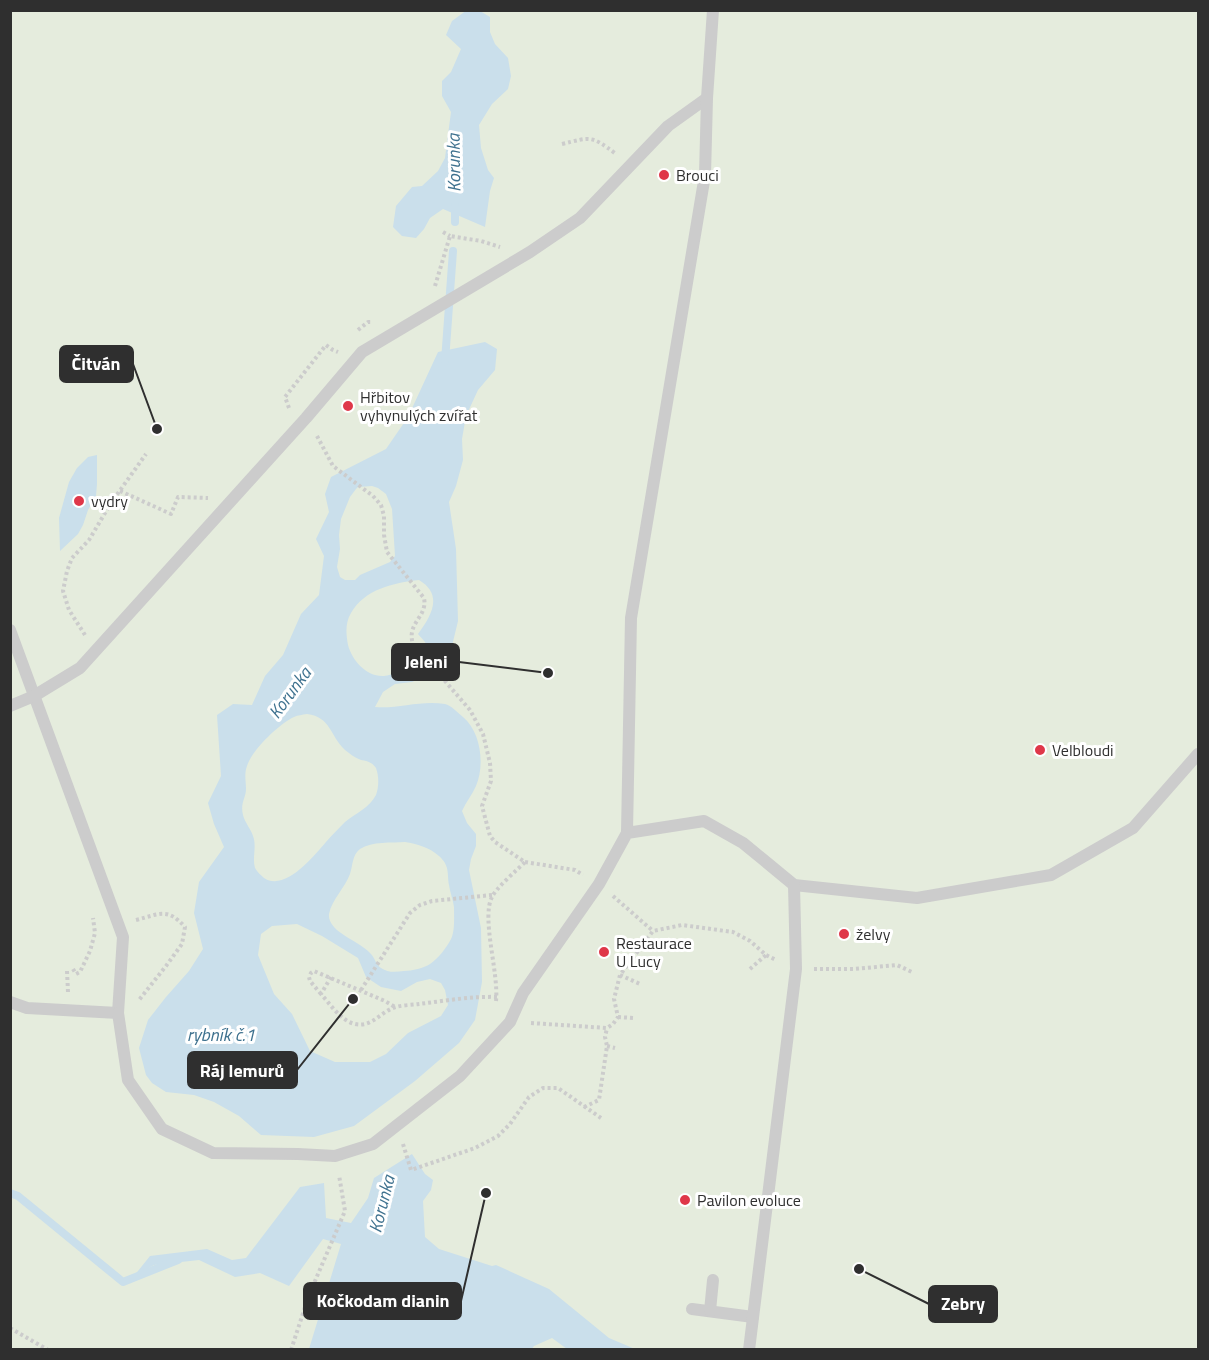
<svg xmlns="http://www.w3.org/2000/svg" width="1209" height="1360" viewBox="0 0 1209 1360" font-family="'Titillium Web',sans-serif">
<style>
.green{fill:#e5ecdd}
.water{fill:#cadfeb;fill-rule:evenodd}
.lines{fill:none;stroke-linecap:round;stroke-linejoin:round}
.stream{stroke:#cadfeb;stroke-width:8}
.path{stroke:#ccc;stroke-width:4;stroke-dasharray:3 3;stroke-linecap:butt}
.lane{stroke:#ccc;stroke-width:12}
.poi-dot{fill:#df3749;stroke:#fff;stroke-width:2}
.labels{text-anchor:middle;stroke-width:6;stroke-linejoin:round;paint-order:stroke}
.poi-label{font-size:16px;fill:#2f2f2f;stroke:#fff;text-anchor:start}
.water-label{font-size:18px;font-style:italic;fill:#3f728f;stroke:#fff}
.leader{fill:none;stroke:#2f2f2f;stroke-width:2}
.callout-dot{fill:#2f2f2f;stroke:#fff;stroke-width:2}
.callout{fill:#2f2f2f;stroke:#2f2f2f;stroke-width:2}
.callout-label{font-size:18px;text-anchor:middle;font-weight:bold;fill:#fff}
</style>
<rect width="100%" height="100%" fill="#fff"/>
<path class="green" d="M10,11H1198V1349H11Z"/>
<g class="water">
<path d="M467,10L480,11L490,17V32L495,44L508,58L511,76L508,89L492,104L479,125L481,148L488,170L494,178L490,191L485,227L443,209L430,218L424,229L416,238L402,236L393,227L396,206L412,187L422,186L438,171L445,158L451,112L442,96V81L451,72L461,49L446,35L452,21Z"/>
<path d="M485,342L497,349L495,370L478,390L466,416L462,439L463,460L456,486L449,502L456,549L458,621L451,650L441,665L432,673L412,682L395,684L383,692L375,707C398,709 421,700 445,704C451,705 458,713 463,717C481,732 485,765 476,786C472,795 466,802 462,811L467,823L476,834V846L471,859L469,870L481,928L482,982L475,1020L459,1043L415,1081L354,1126L314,1137L261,1135L239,1116L214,1102L194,1095L166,1092L152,1083L146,1075L139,1048L148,1020L166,997L189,971L203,949L194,913L199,882L224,847L214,824L208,803L221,776L217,715L233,704L252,705L265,676L283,655L301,614L319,595L324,556L316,539L329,512L325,494L331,477L386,449L408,417L438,352ZM372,486L378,488L386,494L392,509L395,556L390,562L360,575L355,580H345L340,577L337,567L340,549L339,535L341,519L350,497L356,489L358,487ZM419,580C444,595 431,616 418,634C422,639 431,646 428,654C426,661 416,665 410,667C402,671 392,675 384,676C366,677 352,660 348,645C346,634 345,623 351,613C365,589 393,583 419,580ZM307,714C331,717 330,736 345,750C349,753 355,758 361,760C367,761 372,762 376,768C379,776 379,787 376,795C369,808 356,813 345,822C339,828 332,835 326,842C314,856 285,892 264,878C261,875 257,872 255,868C252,858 257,846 253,836C251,829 245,823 243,815C240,803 246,798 246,789C246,781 244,774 247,766C252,750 279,724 294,717C298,715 302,715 307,714ZM405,842C417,844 429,847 439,856C450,866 447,873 449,885C450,892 453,900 454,907C454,917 455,931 451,939C447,947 438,959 430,964C424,968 412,971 404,971C396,972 388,973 381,968C376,965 375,958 371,954C363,945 350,940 341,933C335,929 328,922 329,914C332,899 345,888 350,874C353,865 352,855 360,849C372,841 392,843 405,842ZM297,924L322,936L358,958L366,977L381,987L401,991L417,982L430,979L441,983L445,990L448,1005L441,1016L408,1033L386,1054L370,1062H335L310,1051L292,1014L274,994L258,955L261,934L272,926Z"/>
<path d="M97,455V484L96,496L88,510L83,525L78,534L60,551L59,518L69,482L77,468L88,457Z"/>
<path d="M412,1154L425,1174L433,1180L431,1190L423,1201L425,1237L439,1249L492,1266L496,1265L549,1289L609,1338L635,1349H567L552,1338L534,1346L531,1350L309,1349L341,1244L323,1239L289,1286L260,1273L235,1277L199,1260L154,1265L134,1276L150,1256L207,1249L232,1260L246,1258L300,1187L324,1183L326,1218L351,1223L368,1198L374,1178Z"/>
</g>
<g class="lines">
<g class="stream">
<path d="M455,222V206"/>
<path d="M445,361L453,251"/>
<path d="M10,1193L18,1196L123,1282L178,1260"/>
</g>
<g class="path">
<path d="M562,144C591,137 591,135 616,154"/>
<path d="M443,232L450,236"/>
<path d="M435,286L450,236L481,241L500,247"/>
<path d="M358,330L368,322H372"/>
<path d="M289,408L285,397L326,345L333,350L338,352"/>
<path d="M317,436L333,466L373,496L381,505L384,516V535L387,552L424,598C428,617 406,623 413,644L470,710L483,734L490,763L491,781L482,806L490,836L495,842L525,862C517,870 496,888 492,897C481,918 499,973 496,1001"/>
<path d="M120,491L171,514L178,497L208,498"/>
<path d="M85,635L69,610L63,591L67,571L72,558L89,540L111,503L146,454"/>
<path d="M525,862L575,870L583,875"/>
<path d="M613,896L653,931"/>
<path d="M136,920C160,914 167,907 185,927L182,944L166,966L139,1000"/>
<path d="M73,969L76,974L80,972L90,951L95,933L93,918"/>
<path d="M750,969L766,955"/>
<path d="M814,969H854L897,965L914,973"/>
<path d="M67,971L68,992"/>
<path d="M620,975L640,984"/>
<path d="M331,977L321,994C330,1004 341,1021 355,1024C372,1028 381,1011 396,1007C403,1005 412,1005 419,1004C444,1001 471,996 497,997"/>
<path d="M361,990L410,913L420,905L432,901L492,895"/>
<path d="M321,994L310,981L309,977L311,973L314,971L385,1001L395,1007"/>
<path d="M618,1017L633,1018"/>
<path d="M531,1023L607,1028L613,1024L618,1017L614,999L620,975L653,931L682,925L733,932L750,941L766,955L776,960"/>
<path d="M607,1046L615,1048"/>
<path d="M584,1107L599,1100L607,1046L605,1037L607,1028"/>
<path d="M403,1144L411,1170L475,1148L498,1136L510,1124L529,1097L543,1088H558L601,1118"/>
<path d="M10,1328L48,1350"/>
<path d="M291,1350L309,1295L345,1211L339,1175"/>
</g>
<g class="lane">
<path d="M10,630L123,937L118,1013L27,1008L10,1002"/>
<path d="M10,706L34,696L80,668L306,418L362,352L530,252L580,218L668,126L707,98"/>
<path d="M627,833L631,618L705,175L707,98L713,10"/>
<path d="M118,1013L128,1080L162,1129L213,1153L298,1154L335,1156L373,1144L460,1076L510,1022L523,993L599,884L627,833L704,821L743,843L794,885L917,898L1051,875L1133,828L1198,754"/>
<path d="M692,1309L753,1317"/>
<path d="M710,1311L713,1280"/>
<path d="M749,1350L796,969L794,885"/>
</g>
</g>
<g class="poi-dot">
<circle cx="664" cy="175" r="6"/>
<circle cx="348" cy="406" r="6"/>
<circle cx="79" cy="501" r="6"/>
<circle cx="1040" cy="750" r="6"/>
<circle cx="844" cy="934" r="6"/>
<circle cx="604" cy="952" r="6"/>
<circle cx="685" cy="1200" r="6"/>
</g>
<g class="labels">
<g class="poi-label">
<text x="676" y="181">Brouci</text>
<text x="360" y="403">Hřbitov<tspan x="360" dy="18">vyhynulých zvířat</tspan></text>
<text x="91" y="507">vydry</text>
<text x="1052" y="756">Velbloudi</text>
<text x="856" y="940">želvy</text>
<text x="616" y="949">Restaurace<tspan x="616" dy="18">U Lucy</tspan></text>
<text x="697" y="1206">Pavilon evoluce</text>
</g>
<g class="water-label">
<text transform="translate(454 163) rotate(-91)" y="6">Korunka</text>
<text transform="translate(290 693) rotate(-54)" y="6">Korunka</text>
<text x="221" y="1041">rybník č.1</text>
<text transform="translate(382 1204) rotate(-76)" y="6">Korunka</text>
</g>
</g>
<path class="leader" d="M157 429L133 364M548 673L459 662M353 999L297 1070M486 1193L461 1301M859 1269L929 1304"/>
<g class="callout-dot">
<circle cx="157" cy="429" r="6"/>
<circle cx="548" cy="673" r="6"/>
<circle cx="353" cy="999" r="6"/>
<circle cx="486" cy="1193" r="6"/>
<circle cx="859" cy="1269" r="6"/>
</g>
<g class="callout">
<rect x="60" y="346" width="73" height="36" rx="6"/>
<rect x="392" y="644" width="67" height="36" rx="6"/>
<rect x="188" y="1052" width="109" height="36" rx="6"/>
<rect x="304" y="1283" width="157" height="36" rx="6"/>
<rect x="929" y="1286" width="68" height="36" rx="6"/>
</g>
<g class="callout-label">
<text x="96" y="370">Čitván</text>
<text x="426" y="668">Jeleni</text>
<text x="242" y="1077">Ráj lemurů</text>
<text x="383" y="1307">Kočkodam dianin</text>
<text x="963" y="1310">Zebry</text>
</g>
<rect width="1209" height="1360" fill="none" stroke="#2f2f2f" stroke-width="24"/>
</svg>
